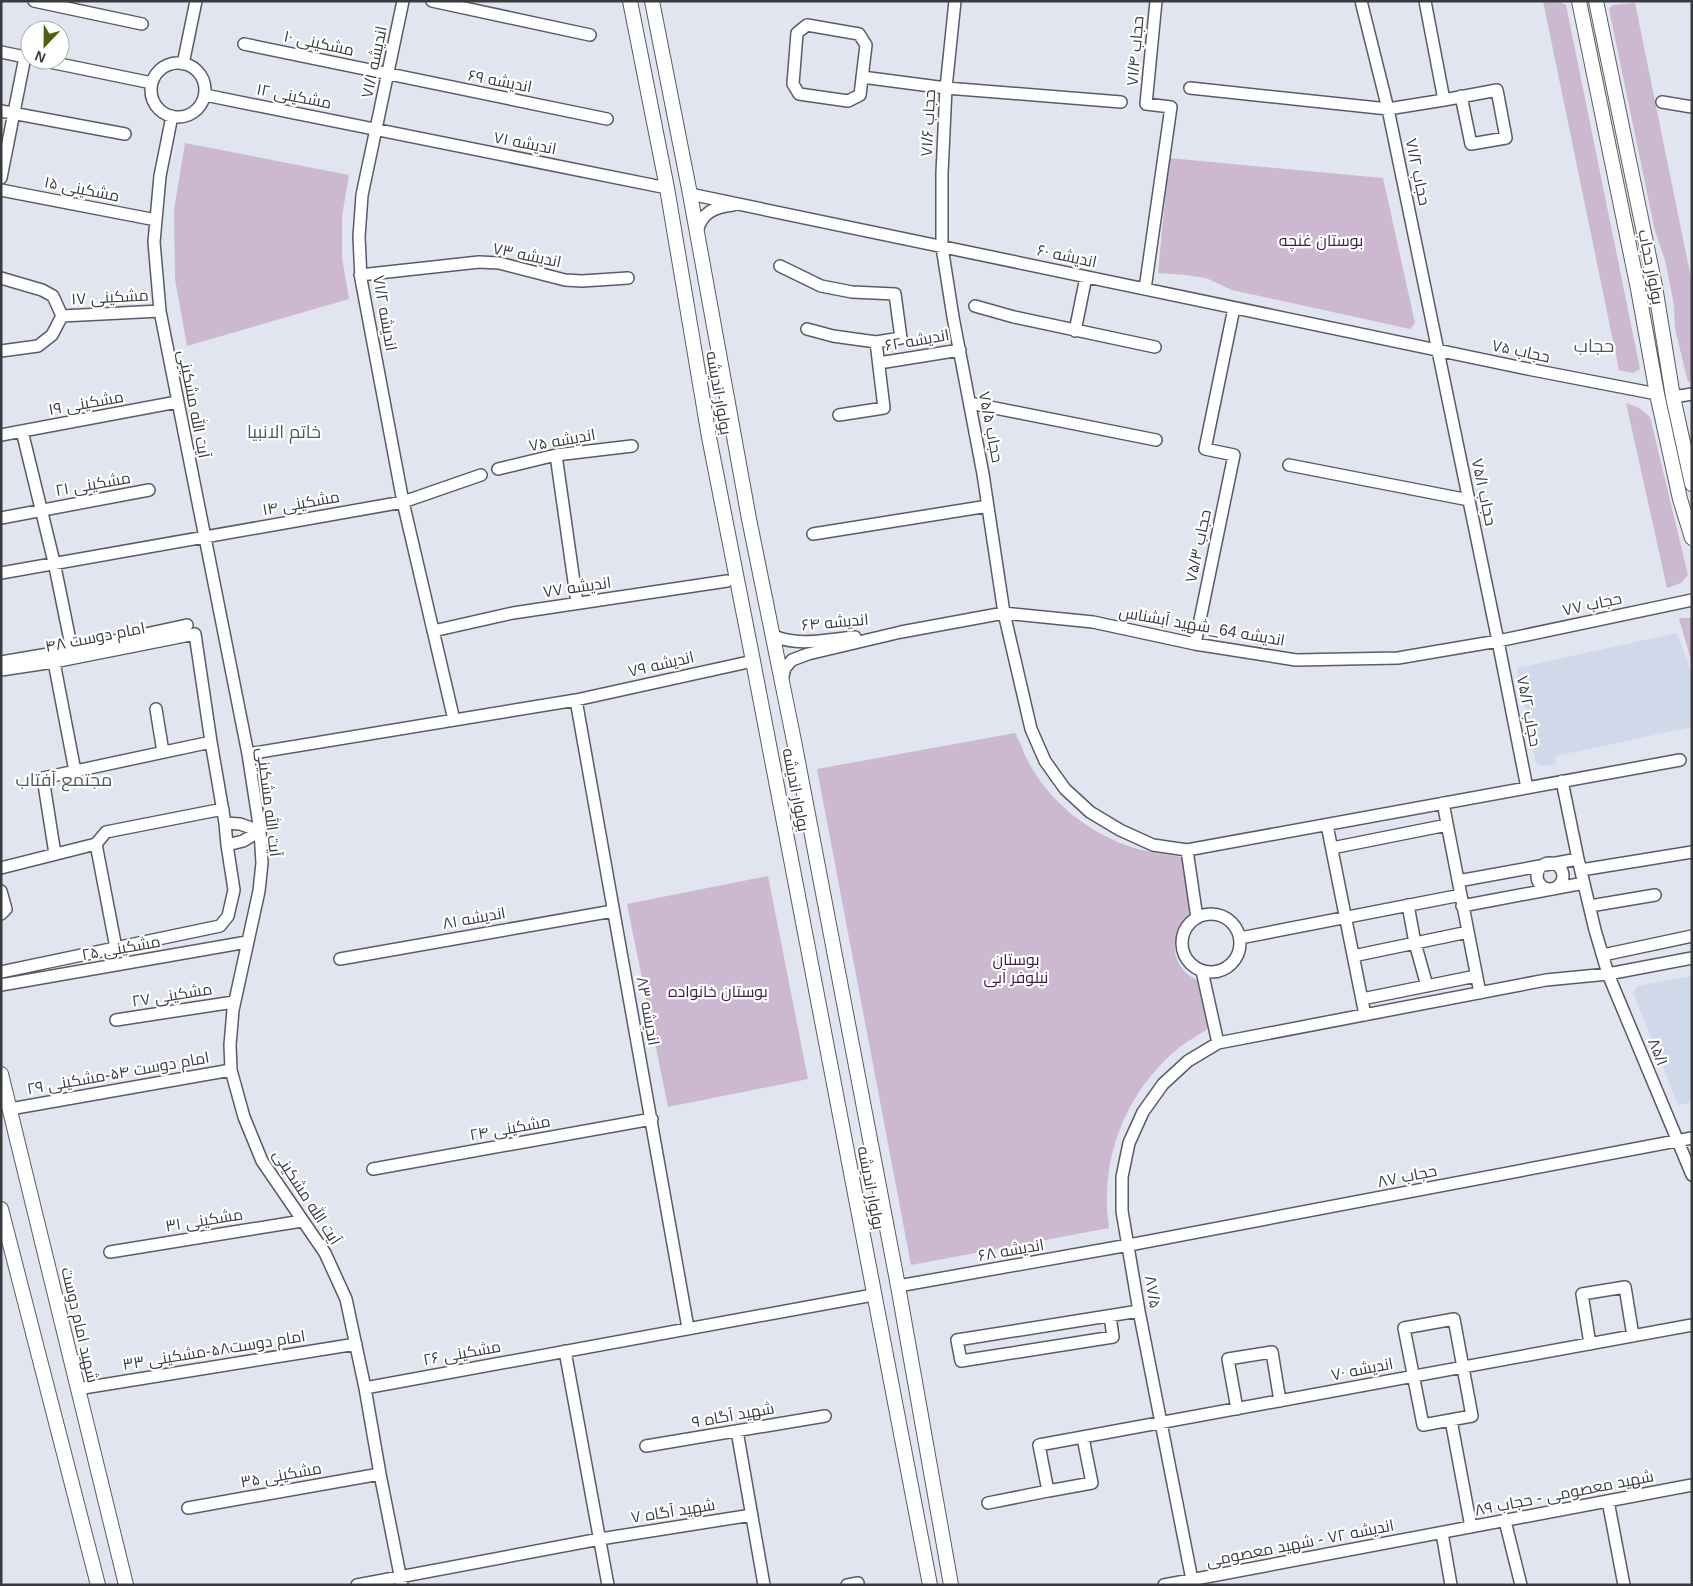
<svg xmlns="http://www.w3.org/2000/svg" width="1693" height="1586" font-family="Arial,Cairo,sans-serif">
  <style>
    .built { fill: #d0d9e9 }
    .green { fill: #ccb8d0 }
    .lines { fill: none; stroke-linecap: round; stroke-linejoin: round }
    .minor-casing { stroke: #585c65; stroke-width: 14 }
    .major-casing { stroke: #585c65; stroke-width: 16 }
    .minor { stroke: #fff; stroke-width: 11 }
    .major { stroke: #fff; stroke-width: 14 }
    .labels { text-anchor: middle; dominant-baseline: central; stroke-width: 4.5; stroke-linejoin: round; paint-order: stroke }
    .street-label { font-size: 16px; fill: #383a3e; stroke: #fff }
    .park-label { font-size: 16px; fill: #3e1d46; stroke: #fff }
    .neighbourhood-label { font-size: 18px; fill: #51565e; stroke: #fff }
  </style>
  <rect width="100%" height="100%" fill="#e0e5ef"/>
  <path class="built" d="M 1677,633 L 1692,674 L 1692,727 L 1555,756 L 1556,764 L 1542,766 L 1538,764 L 1535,760 L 1517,668 Z
    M 1692,976 L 1692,1102 L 1678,1105 L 1633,993 L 1637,986 Z"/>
  <path class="green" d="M 1543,1 L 1558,1 L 1566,5 L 1640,369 L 1633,373 L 1619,370 Z
    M 1635,3 L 1692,283 L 1692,381 L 1688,382 L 1675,329 L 1674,305 L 1665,260 L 1655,231 L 1609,9 L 1613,5 Z
    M 185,143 L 349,175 L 342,216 L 342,258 L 349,299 L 187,346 L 175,279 L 174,210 Z
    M 1169,158 L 1383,178 L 1415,323 L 1410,329 L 1232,290 L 1206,278 L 1185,275 L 1158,273 Z
    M 1626,403 L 1639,408 L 1650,417 L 1688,575 L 1681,583 L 1667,588 Z
    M 1679,618 L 1692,618 L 1692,664 Z
    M 1015,733 C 1020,742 1023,752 1028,761 C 1047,799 1086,831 1126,845 C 1144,852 1163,854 1182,857 L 1192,918 C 1165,936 1171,972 1202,982 L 1209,1028 C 1200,1034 1189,1040 1180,1047 C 1136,1082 1108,1137 1107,1194 C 1106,1205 1108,1217 1109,1228 L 911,1265 L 817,769 Z
    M 768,876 L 808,1079 L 668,1107 L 627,904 Z"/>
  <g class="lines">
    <defs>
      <path id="minor" d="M 34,1 L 142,24
        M 403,1 L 362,195 L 359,237 L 361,279 L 403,502 L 454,720
        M 432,1 L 590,35
        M 955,1 L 946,88 L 942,173 L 942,247 L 953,317 L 983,474 L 1004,613 L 1031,729 L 1045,761 L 1065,789 L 1090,812 L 1120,830 L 1153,845 L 1187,850 L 1680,760
        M 1361,1 L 1388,109 L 1498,641 L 1527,788
        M 807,25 L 859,34 L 866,45 L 860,95 L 848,101 L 799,94 L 793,84 L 797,33 Z
        M 244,44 L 607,119
        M 1,52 L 30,58
        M 40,60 L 152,83
        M151 90a27 27 0 1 1 54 0a27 27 0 1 1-54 0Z
        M 183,64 L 196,1
        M 862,77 L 946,88 L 1121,102
        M 1190,88 L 1388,109 L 1444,100 L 1425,1
        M 205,95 L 667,188
        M 1444,100 L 1497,90 L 1506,138 L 1471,144 L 1461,96
        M 1662,102 L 1692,107
        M 1,111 L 125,134
        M 172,116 L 160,176 L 154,242 L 160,311 L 248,754 L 260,831 L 262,863 L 259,891 L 233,1010 L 230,1045 L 231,1070 L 244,1117 L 262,1161 L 325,1253 L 346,1299 L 365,1388 L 380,1474 L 402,1585
        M 1,178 L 25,57
        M 1,190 L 156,220
        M 690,194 L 1533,370 L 1657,394
        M 697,232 C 701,213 714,207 733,205
        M 780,266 L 821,286 L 852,292 L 895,294 L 901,338 L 876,342 L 833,336 L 807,329
        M 360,275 L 479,262 L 499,263 L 565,280 L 582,281 L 628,278
        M 1,278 L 42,290 L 53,296 L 62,316
        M 1145,289 L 1171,107 L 1146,104 L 1156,1
        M 975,306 L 1014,317 L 1155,347
        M 62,316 L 160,311
        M 1075,331 L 1086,277
        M 1,351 L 38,346 L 52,335 L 62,316
        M 879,363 L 960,350
        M 1673,397 L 1692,394
        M 970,403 L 1156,440
        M 839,415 L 884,408 L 876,342
        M 22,431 L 54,562 L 72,650
        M 1,435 L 177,402
        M 556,455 L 577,603
        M 1289,465 L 1469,500
        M 498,469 L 556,455 L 632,446
        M 1,518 L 149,490
        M 813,534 L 988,506
        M 1,573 L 403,502 L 481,475
        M 433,631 L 513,613 L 727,581
        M 774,636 C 799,647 828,639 855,637
        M 1195,644 L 1234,455 L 1205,449 L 1234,308
        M 1,662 L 72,650 L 187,625
        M 54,662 L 75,771
        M 1,670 L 54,662 L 195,634 L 211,742
        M 782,680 L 785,668 L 792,660 L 808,654 L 901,632 L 1004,613 L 1093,622 L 1195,644 L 1296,660 L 1398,658 L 1498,641 L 1692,600
        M 576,700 L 688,1328
        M 156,709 L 163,752
        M 248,754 L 576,700 L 753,661
        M 1562,781 L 1578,859 L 1595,930 L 1608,974 L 1692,1175
        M 1443,803 L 1480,993
        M 225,823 L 240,824 L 260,831
        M 1327,825 L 1365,1015
        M 96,844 L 116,948
        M 227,845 L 243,841 L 260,831
        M 1332,848 L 1447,825
        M 1187,850 L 1197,918
        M1537 876a13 13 0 1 1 26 0a13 13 0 1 1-26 0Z
        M 1,868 L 96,844 L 106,832 L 223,809
        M 1581,870 L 1692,852
        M 1458,881 L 1578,859
        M 1,891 L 6,909 L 1,914
        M 1408,905 L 1415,943 L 1427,986
        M 1462,906 L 1584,883
        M 1590,906 L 1655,895
        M1182 943a29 29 0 1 1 58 0a29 29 0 1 1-58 0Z
        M 1240,938 L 1461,895
        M 1603,955 L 1692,936
        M 1353,956 L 1468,932
        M 340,959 L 613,911
        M 1202,971 L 1218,1043
        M 1,972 L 220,926 L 228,916 L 234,890 L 227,845 L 225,823 L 211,742 L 43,778 L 55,854
        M 1,985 L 247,942
        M 1362,999 L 1476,976
        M 116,1020 L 234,1002
        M 10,1109 L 231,1070
        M 373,1169 L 652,1119
        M 110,1252 L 302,1221
        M 898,1286 L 1129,1245 L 1692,1138
        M 1110,1316 L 1113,1337 L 961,1361 L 957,1340 L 1139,1311
        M 1454,1319 L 1472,1416 L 1423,1425 L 1404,1328 Z
        M 1590,1344 L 1582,1294 L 1625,1287 L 1633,1336
        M 565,1351 L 608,1585
        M 365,1388 L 873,1295
        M 77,1389 L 356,1344
        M 1237,1409 L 1228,1359 L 1272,1352 L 1280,1401
        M 1451,1420 L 1471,1527
        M 737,1431 L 764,1585
        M 1083,1438 L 1092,1483 L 1048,1491 L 1039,1445 L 1692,1325
        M 646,1446 L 825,1416
        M 1608,1501 L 1624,1585
        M 988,1503 L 1048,1491
        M 188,1508 L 380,1474
        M 1505,1521 L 1521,1585
        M 1442,1533 L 1451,1585
        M 357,1585 L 600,1539 L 752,1515
        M 847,1585 L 858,1583
        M 1164,1585 L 1692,1485
        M 1193,1585 L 1139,1311 L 1122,1211 L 1122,1177 L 1129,1143 L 1143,1112 L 1163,1084 L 1188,1061 L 1218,1043 L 1546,980 L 1608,974 L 1692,958"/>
      <path id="major" d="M 630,1 L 667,188 L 709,437 L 753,661 L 930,1585
        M 652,1 L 690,194 L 749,519 L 794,741 L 898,1286 L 951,1585
        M 1579,1 L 1638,289 L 1657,394 L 1680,499 L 1692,538
        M 1596,1 L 1655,286 L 1673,397 L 1692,484
        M 1,1074 L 126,1585
        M 1,1209 L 98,1585"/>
    </defs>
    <use href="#minor" class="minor-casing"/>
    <use href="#major" class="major-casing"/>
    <use href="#minor" class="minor"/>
    <use href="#major" class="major"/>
  </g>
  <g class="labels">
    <g class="street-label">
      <text transform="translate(319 43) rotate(12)">مشکینی ۱۰</text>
      <text transform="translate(1135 51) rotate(-85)">حجاب ۷۱/۴</text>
      <text transform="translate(374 62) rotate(-78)">اندیشه ۷۱/۱</text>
      <text transform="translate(500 81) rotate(11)">اندیشه ۶۹</text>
      <text transform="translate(294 96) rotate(11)">مشکینی ۱۲</text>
      <text transform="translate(928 123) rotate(-87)">حجاب ۷۱/۶</text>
      <text transform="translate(525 143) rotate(11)">اندیشه ۷۱</text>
      <text transform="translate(1418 172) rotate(78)">حجاب ۷۱/۲</text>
      <text transform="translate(82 189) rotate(11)">مشکینی ۱۵</text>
      <text transform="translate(527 255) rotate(12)">اندیشه ۷۳</text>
      <text transform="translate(1067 256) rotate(12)">اندیشه ۶۰</text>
      <text transform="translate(1651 267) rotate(79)">بولوار حجاب</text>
      <text transform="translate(110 297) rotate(-3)">مشکینی ۱۷</text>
      <text transform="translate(385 313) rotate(80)">اندیشه ۷۱/۲</text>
      <text transform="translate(917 340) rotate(-10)">اندیشه ۶۲</text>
      <text transform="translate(1521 351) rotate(12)">حجاب ۷۵</text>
      <text transform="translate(719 393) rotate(80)">بولوار اندیشه</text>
      <text transform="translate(86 403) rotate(-10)">مشکینی ۱۹</text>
      <text transform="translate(194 404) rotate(79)">آیت الله مشکینی</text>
      <text transform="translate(991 427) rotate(79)">حجاب ۷۵/۵</text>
      <text transform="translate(562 440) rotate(-10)">اندیشه ۷۵</text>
      <text transform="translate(93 484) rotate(-10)">مشکینی ۲۱</text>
      <text transform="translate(1484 492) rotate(78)">حجاب ۷۵/۱</text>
      <text transform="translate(301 503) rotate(-10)">مشکینی ۱۴</text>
      <text transform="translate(1198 546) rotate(-78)">حجاب ۷۵/۳</text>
      <text transform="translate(577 587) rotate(-8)">اندیشه ۷۷</text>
      <text transform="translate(1592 604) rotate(-12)">حجاب ۷۷</text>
      <text transform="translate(835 622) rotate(-5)">اندیشه ۶۴</text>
      <text transform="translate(1202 626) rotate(10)">اندیشه 64_شهید آبشناس</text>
      <text transform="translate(95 637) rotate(-11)">امام دوست ۴۸</text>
      <text transform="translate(661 664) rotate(-13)">اندیشه ۷۹</text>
      <text transform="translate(1529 711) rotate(79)">حجاب ۷۵/۲</text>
      <text transform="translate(796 790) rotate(79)">بولوار اندیشه</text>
      <text transform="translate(269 802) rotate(83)">آیت الله مشکینی</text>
      <text transform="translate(474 918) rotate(-10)">اندیشه ۸۱</text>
      <text transform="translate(121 948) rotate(-10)">مشکینی ۲۵</text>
      <text transform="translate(172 995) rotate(-9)">مشکینی ۲۷</text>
      <text transform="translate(648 1011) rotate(80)">اندیشه ۸۳</text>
      <text transform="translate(1658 1052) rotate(68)">۸۵/۱</text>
      <text transform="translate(118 1073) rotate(-10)">امام دوست ۵۴-مشکینی ۲۹</text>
      <text transform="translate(510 1128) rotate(-10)">مشکینی ۲۴</text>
      <text transform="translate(1407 1176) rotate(-11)">حجاب ۸۷</text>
      <text transform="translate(871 1188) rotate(79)">بولوار اندیشه</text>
      <text transform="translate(307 1197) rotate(57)">آیت الله مشکینی</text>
      <text transform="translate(204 1220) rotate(-9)">مشکینی ۳۱</text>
      <text transform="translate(1011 1250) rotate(-10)">اندیشه ۶۸</text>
      <text transform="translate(1153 1292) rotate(81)">۸۷/۵</text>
      <text transform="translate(80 1325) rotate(77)">شهید امام دوست</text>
      <text transform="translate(214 1350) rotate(-9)">امام دوست۵۸-مشکینی ۳۳</text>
      <text transform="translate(462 1353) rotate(-10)">مشکینی ۲۶</text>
      <text transform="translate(1362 1369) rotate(-11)">اندیشه ۷۰</text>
      <text transform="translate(733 1415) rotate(-10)">شهید آگاه ۹</text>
      <text transform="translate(281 1475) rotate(-10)">مشکینی ۳۵</text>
      <text transform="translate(1564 1493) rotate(-11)">شهید معصومی - حجاب ۸۹</text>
      <text transform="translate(673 1511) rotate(-9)">شهید آگاه ۷</text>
      <text transform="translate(1300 1543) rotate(-11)">اندیشه ۷۲ - شهید معصومی</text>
    </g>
    <g class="park-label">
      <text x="1321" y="240">بوستان غنچه</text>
      <text x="1016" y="959">بوستان<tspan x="1016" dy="18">نیلوفر آبی</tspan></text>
      <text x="718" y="991">بوستان خانواده</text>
    </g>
    <g class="neighbourhood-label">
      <text x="1594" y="346">حجاب</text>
      <text x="284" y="432">خاتم الانبیا</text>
      <text x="64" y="780">مجتمع آفتاب</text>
    </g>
  </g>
  <rect width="1693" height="1586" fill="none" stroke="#383a3e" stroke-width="5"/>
  <g transform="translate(45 45) rotate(202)"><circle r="24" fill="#ffffff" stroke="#afb0b2"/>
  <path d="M0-4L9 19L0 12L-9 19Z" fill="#50630b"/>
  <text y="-8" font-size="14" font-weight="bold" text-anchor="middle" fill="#383a3e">N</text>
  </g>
</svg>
